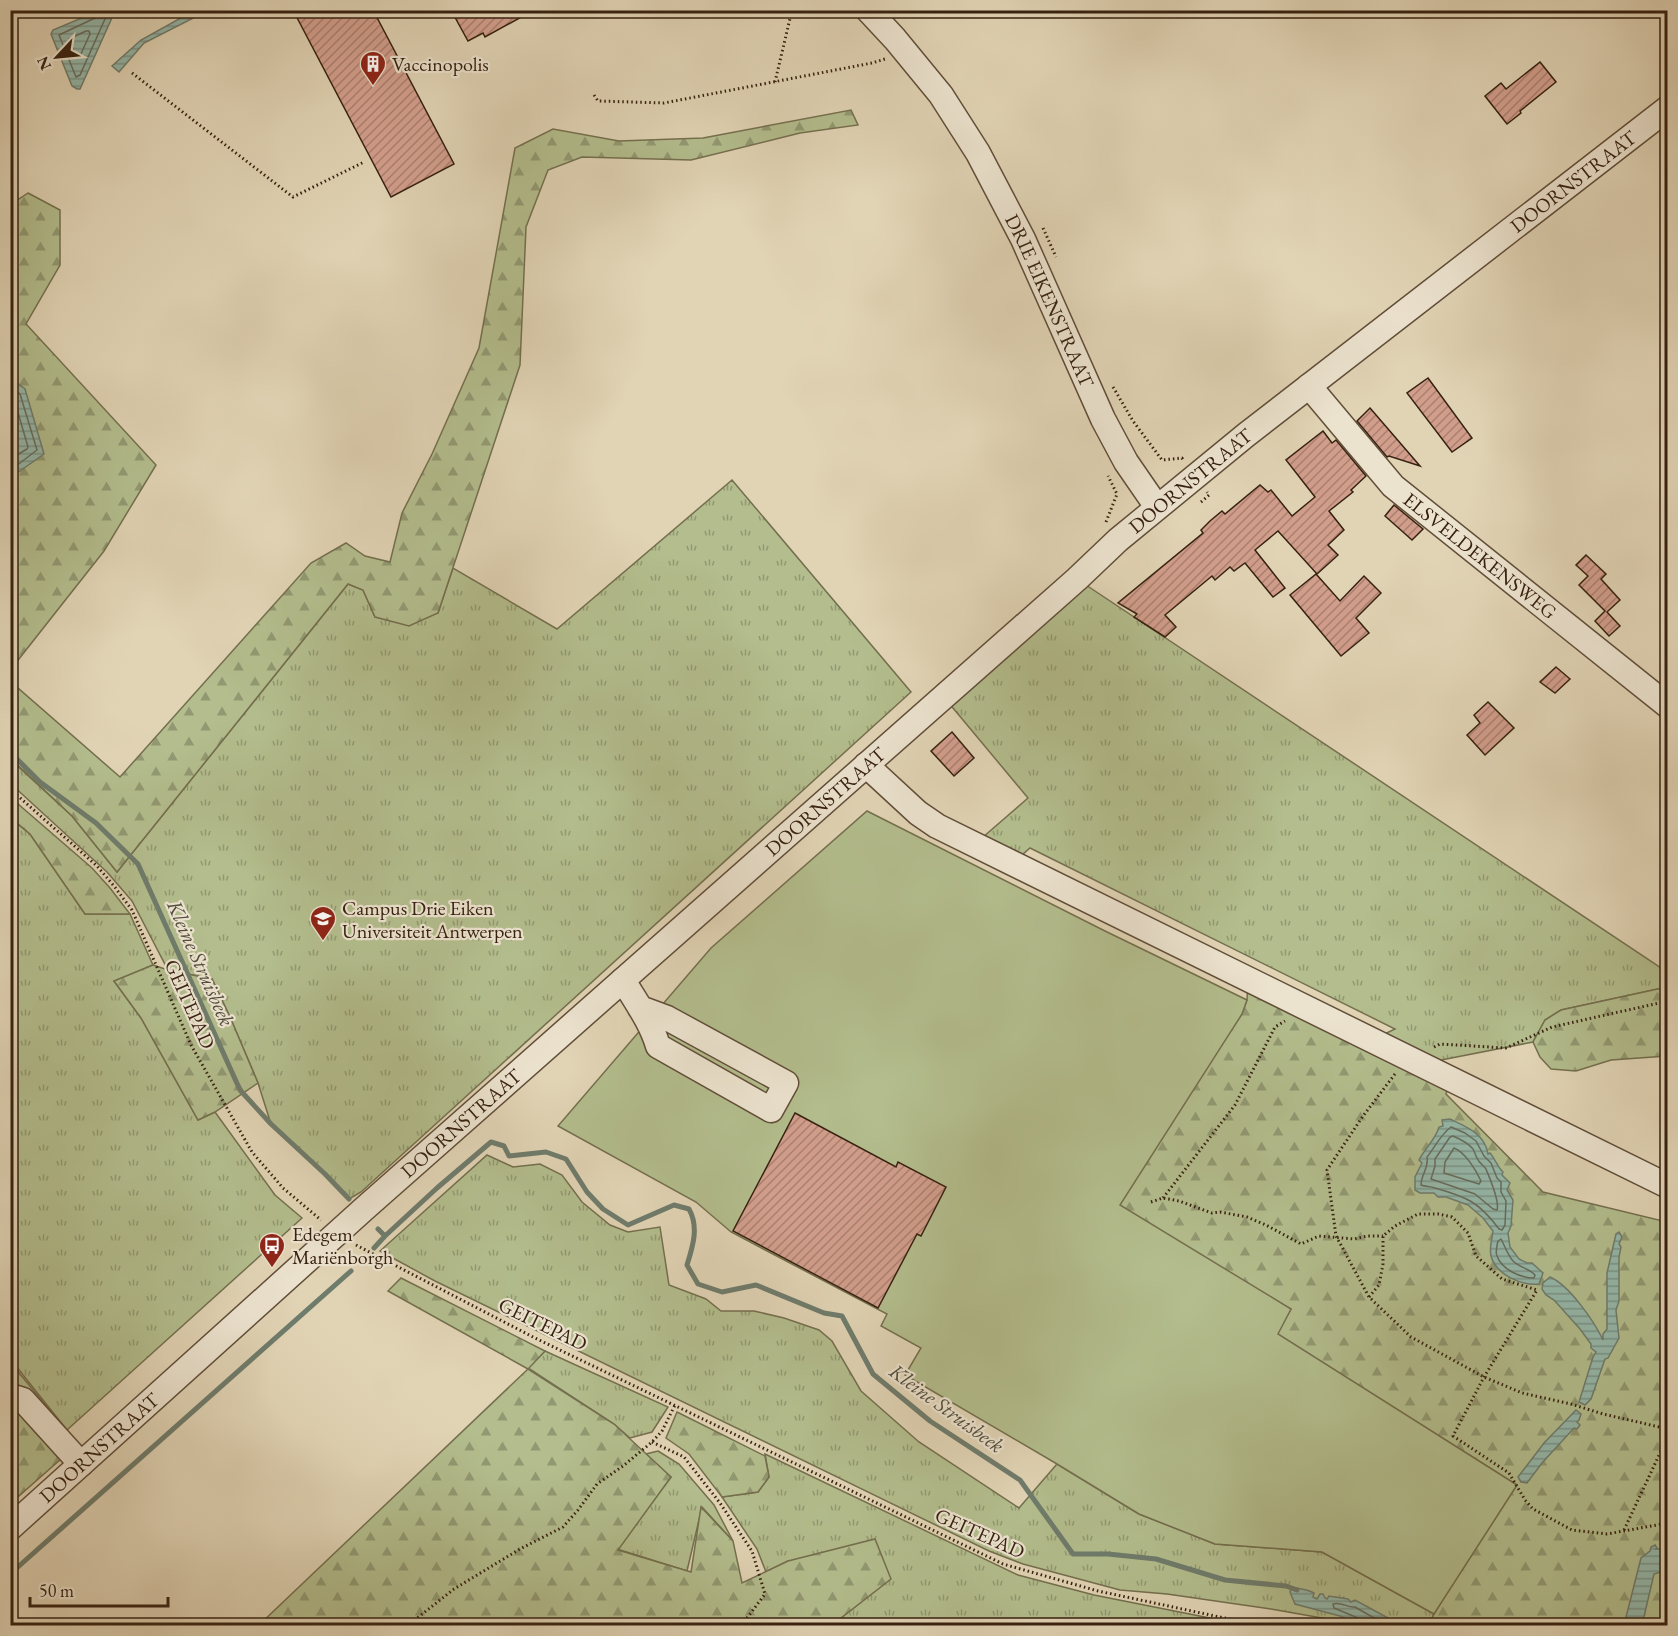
<svg xmlns="http://www.w3.org/2000/svg" width="1678" height="1636" font-family="'EB Garamond',serif">
  <style>
    .grass { fill: url(#grass-tufts); stroke: #746f4e; stroke-width: 1.5 }
    .forest { fill: url(#forest-firs); stroke: #746f4e; stroke-width: 1.5 }
    .pitch { fill: #b3bd8d; stroke: #746f4e; stroke-width: 1.5 }
    .water { fill: url(#water-rules); stroke: #6f7c6c; stroke-width: 1.5 }
    .lines { fill: none; stroke-linecap: round; stroke-linejoin: round }
    .shore { stroke: #666c5d; stroke-width: 1.5 }
    .stream { stroke: #6f7c6c; stroke-width: 5 }
    .building { fill: url(#building-hatch); stroke: #362110; stroke-width: 1.5 }
    .minor-casing { stroke: #614e39; stroke-width: 27 }
    .path { stroke: #362110; stroke-width: 3; stroke-dasharray: 1.5 3; stroke-linecap: butt }
    .minor { stroke: #ece3cf; stroke-width: 24 }
    .labels { text-anchor: middle; dominant-baseline: central; stroke-width: 4.5; stroke-linejoin: round; paint-order: stroke }
    .poi-label { font-size: 20px; fill: #362110; stroke: #ece3cf; text-anchor: start }
    .street-label { font-size: 20px; fill: #362110; stroke: #ece3cf }
    .water-label { font-size: 21px; font-style: italic; fill: #524e3e; stroke: #ece3cf }
  </style>
  <defs>
    <pattern id="grass-tufts" width="24" height="20" patternUnits="userSpaceOnUse" patternTransform="scale(1.5)"><rect width="24" height="20" fill="#b3bd8d"/><path d="M3 7l-1-3M5 7V3M7 7l1-3M15 17l-1-3M17 17v-4M19 17l1-3" fill="none" stroke="#929972"/></pattern>
    <pattern id="forest-firs" width="22" height="20" patternUnits="userSpaceOnUse" patternTransform="scale(1.5)"><rect width="22" height="20" fill="#b3bd8d"/><path d="M5 1l3.5 6h-7zM16 11l3.5 6h-7z" fill="#929972"/></pattern>
    <pattern id="water-rules" width="6" height="5" patternUnits="userSpaceOnUse" patternTransform="scale(1.5)"><rect width="6" height="5" fill="#95b8aa"/><path d="M0 2.5h6" fill="none" stroke="#7a9589"/></pattern>
    <pattern id="building-hatch" width="6" height="6" patternUnits="userSpaceOnUse" patternTransform="scale(1.5)"><rect width="6" height="6" fill="#d29e8c"/><path d="M-1 1l2-2M0 6l6-6M5 7l2-2" fill="none" stroke="#ab8071"/></pattern>
  </defs>
  <rect width="100%" height="100%" fill="#e1d4b5"/>
  <filter id="stains"><feTurbulence type="fractalNoise" baseFrequency=".00333" numOctaves="4"/><feColorMatrix values="0 0 0 0 .2 0 0 0 0 .09 0 0 0 0 .02 0 0 0 .5 -.17"/></filter>
  <radialGradient id="worn" r=".72"><stop offset=".6" stop-color="#630" stop-opacity="0"/><stop offset="1" stop-color="#630" stop-opacity=".3"/></radialGradient>
  <path class="grass" d="M 732,480 L 911,692 L 361,1192 L 349,1199 L 325,1174 L 271,1124 L 258,1083 L 230,1017 L 212,979 L 168,970 L 132,901 L 107,872 L 11,784 L 10,759 L 72,816 L 117,872 L 348,584 L 363,590 L 375,617 L 438,613 L 453,568 L 557,629 Z
    M 1077,579 L 1667,972 L 1667,987 L 1561,1010 L 1545,1020 L 1533,1042 L 1421,1064 L 1372,1040 L 1395,1029 L 1030,848 L 1013,863 L 975,844 L 1028,798 L 943,696 Z
    M 10,818 L 30,834 L 85,914 L 130,914 L 153,965 L 114,981 L 141,1018 L 198,1120 L 215,1112 L 275,1195 L 302,1218 L 67,1430 L 11,1360 Z
    M 487,1155 L 513,1167 L 540,1164 L 562,1175 L 582,1202 L 610,1225 L 628,1232 L 660,1227 L 669,1285 L 706,1299 L 721,1311 L 754,1311 L 784,1318 L 819,1330 L 832,1341 L 861,1391 L 919,1442 L 1019,1508 L 1057,1464 L 1139,1514 L 1215,1544 L 1322,1552 L 1434,1614 L 1429,1625 L 1351,1625 L 1350,1623 L 1271,1609 L 1167,1594 L 1120,1590 L 1023,1564 L 989,1551 L 435,1281 L 380,1251 Z
    M 545,1351 L 668,1407 L 652,1432 L 630,1438 L 614,1424 L 528,1368 Z
    M 658,1451 L 679,1464 L 714,1505 L 733,1541 L 702,1507 L 687,1571 L 617,1549 L 671,1477 L 646,1454 Z
    M 765,1454 L 1018,1575 L 1094,1595 L 1245,1625 L 832,1625 L 890,1579 L 788,1561 L 766,1572 L 757,1549 L 722,1497 L 758,1492 L 769,1477 Z"/>
  <path class="forest" d="M 851,110 L 858,125 L 800,133 L 691,160 L 582,157 L 548,170 L 526,227 L 520,365 L 438,613 L 409,626 L 375,617 L 363,590 L 348,584 L 117,872 L 72,816 L 11,759 L 11,682 L 120,777 L 311,563 L 346,543 L 365,556 L 390,562 L 402,513 L 432,454 L 479,348 L 515,148 L 553,129 L 619,141 L 703,138 Z
    M 28,193 L 60,210 L 60,265 L 26,324 L 156,465 L 104,551 L 11,669 L 10,205 Z
    M 10,797 L 92,868 L 110,888 L 130,914 L 85,914 L 30,834 L 11,818 Z
    M 153,965 L 168,970 L 212,979 L 230,1017 L 258,1083 L 215,1112 L 198,1120 L 141,1018 L 114,981 Z
    M 1248,979 L 1451,1079 L 1446,1094 L 1543,1192 L 1667,1222 L 1667,1625 L 1429,1625 L 1434,1614 L 1443,1599 L 1517,1485 L 1277,1334 L 1291,1309 L 1160,1234 L 1082,1253 L 1242,1014 L 1247,1000 Z
    M 1667,987 L 1667,1056 L 1611,1060 L 1576,1071 L 1551,1069 L 1540,1057 L 1533,1042 L 1545,1020 L 1561,1010 Z
    M 401,1278 L 545,1351 L 528,1369 L 614,1424 L 671,1477 L 618,1550 L 691,1572 L 701,1507 L 733,1541 L 742,1583 L 788,1561 L 875,1539 L 891,1579 L 832,1625 L 259,1625 L 528,1369 L 388,1291 Z
    M 10,1362 L 78,1444 L 11,1503 L 10,1503 Z
    M 677,1412 L 765,1456 L 769,1477 L 758,1492 L 722,1497 L 689,1454 L 666,1438 Z"/>
  <path class="pitch" d="M 867,811 L 1105,931 L 1247,1000 L 1242,1014 L 1120,1205 L 1291,1309 L 1278,1334 L 1517,1485 L 1434,1614 L 1322,1552 L 1215,1544 L 1139,1514 L 1057,1464 L 905,1375 L 921,1348 L 881,1326 L 887,1314 L 731,1232 L 696,1202 L 558,1126 L 711,948 Z"/>
  <path class="water" d="M 195,10 L 207,11 L 144,43 L 119,72 L 112,66 L 141,40 Z
    M 98,11 L 115,11 L 80,89 L 77,89 L 72,86 L 51,34 L 53,30 Z
    M 11,378 L 25,389 L 44,454 L 17,473 L 11,472 Z
    M 1450,1119 C 1467,1127 1485,1134 1488,1154 L 1490,1153 C 1495,1159 1499,1169 1503,1172 L 1502,1175 L 1510,1183 L 1507,1190 L 1513,1200 L 1511,1226 L 1508,1233 L 1510,1247 L 1519,1259 L 1527,1263 L 1532,1263 L 1543,1273 L 1539,1284 C 1522,1286 1496,1275 1491,1256 C 1489,1248 1492,1239 1493,1231 L 1483,1218 L 1468,1205 L 1446,1197 L 1438,1197 L 1434,1193 L 1420,1193 L 1415,1190 L 1415,1177 L 1422,1163 L 1419,1160 C 1425,1148 1436,1139 1439,1127 L 1443,1126 L 1442,1120 Z
    M 1619,1232 L 1622,1237 L 1619,1244 L 1621,1247 L 1619,1257 L 1619,1301 L 1616,1310 L 1619,1338 L 1608,1358 L 1605,1359 L 1591,1399 L 1585,1405 L 1579,1402 L 1593,1357 L 1596,1352 L 1591,1348 L 1591,1344 L 1580,1329 L 1554,1300 L 1546,1295 L 1542,1289 L 1543,1283 L 1550,1277 C 1569,1285 1594,1321 1603,1340 L 1603,1334 L 1607,1329 L 1607,1273 L 1616,1234 Z
    M 1576,1410 L 1581,1414 L 1579,1420 L 1577,1422 L 1580,1425 L 1577,1429 L 1574,1428 L 1542,1463 L 1527,1483 L 1521,1482 L 1518,1477 L 1544,1443 Z
    M 1655,1545 L 1657,1548 L 1656,1549 L 1661,1549 L 1664,1551 L 1667,1550 L 1667,1570 L 1654,1574 L 1642,1625 L 1624,1625 L 1641,1558 L 1650,1551 L 1651,1547 Z
    M 1292,1587 C 1300,1589 1307,1589 1314,1593 L 1313,1597 L 1317,1599 L 1320,1594 L 1323,1594 L 1325,1598 L 1327,1599 L 1329,1596 L 1348,1599 L 1351,1602 L 1355,1600 L 1401,1625 L 1360,1625 L 1340,1616 L 1295,1604 L 1290,1592 Z"/>
  <g class="lines">
    <path class="shore" d="M 98,10 L 98,15 L 95,18 L 59,35 L 76,77 L 80,75 L 109,10
      M 86,31 L 89,31 L 90,34 L 80,56 L 77,58 L 69,39 Z
      M 10,386 L 20,394 L 37,450 L 16,466 L 10,466
      M 10,395 L 14,399 L 28,447 L 27,449 L 10,459
      M 1451,1127 L 1465,1133 L 1476,1141 L 1484,1156 L 1491,1163 L 1497,1178 L 1501,1182 L 1501,1192 L 1506,1201 L 1505,1225 L 1502,1230 L 1499,1229 C 1479,1202 1467,1197 1435,1188 C 1430,1186 1426,1187 1421,1185 C 1421,1174 1429,1169 1427,1157 C 1435,1147 1441,1134 1451,1127 Z
      M 1453,1136 C 1460,1139 1469,1144 1473,1149 C 1474,1150 1476,1157 1477,1158 C 1479,1163 1483,1165 1486,1169 C 1490,1179 1500,1201 1497,1210 L 1493,1209 L 1475,1194 L 1431,1179 L 1435,1166 L 1435,1159 L 1450,1137 Z
      M 1454,1148 C 1465,1152 1476,1170 1481,1181 L 1479,1184 L 1444,1173 L 1445,1162 Z
      M 1501,1239 C 1505,1246 1507,1254 1513,1261 C 1520,1268 1529,1268 1535,1275 L 1534,1278 C 1521,1278 1502,1270 1497,1256 C 1495,1252 1497,1246 1498,1241 Z
      M 1360,1626 L 1358,1618 L 1334,1608 L 1333,1604 C 1341,1601 1347,1608 1355,1607 L 1388,1626"/>
    <path class="stream" d="M 10,752 L 40,782 L 96,823 L 138,864 L 240,1090 L 271,1124 L 325,1174 L 349,1199
      M 378,1229 L 385,1236 L 437,1188 L 491,1142 L 504,1146 L 509,1156 L 546,1152 L 566,1159 L 587,1192 L 603,1209 L 628,1225 L 674,1205 L 689,1209 C 699,1227 693,1246 687,1265 L 698,1284 L 722,1292 L 756,1285 L 824,1313 L 842,1316 L 873,1374 L 930,1421 L 1020,1480 L 1073,1554 L 1108,1554 L 1156,1559 L 1225,1580 L 1286,1586 L 1297,1590
      M 374,1248 L 385,1236
      M 10,1574 L 351,1271"/>
  </g>
  <path class="building" d="M 293,10 L 373,10 L 454,164 L 391,197 Z
    M 451,10 L 534,10 L 485,37 L 483,33 L 468,41 Z
    M 1540,62 L 1556,82 L 1520,111 L 1521,113 L 1507,124 L 1485,96 L 1501,83 L 1506,89 Z
    M 1428,378 L 1472,438 L 1452,452 L 1407,393 Z
    M 1370,408 L 1420,466 L 1389,456 L 1387,457 L 1357,421 Z
    M 1323,431 L 1332,443 L 1336,440 L 1366,476 L 1351,490 L 1353,492 L 1329,511 L 1344,530 L 1328,545 L 1338,555 L 1317,574 L 1278,531 L 1255,550 L 1285,588 L 1273,597 L 1245,563 L 1234,571 L 1230,567 L 1215,580 L 1212,576 L 1165,615 L 1176,627 L 1165,637 L 1134,617 L 1137,614 L 1118,603 L 1203,533 L 1201,530 L 1210,521 L 1222,511 L 1225,514 L 1260,485 L 1268,492 L 1271,490 L 1292,516 L 1315,497 L 1286,460 Z
    M 1394,505 L 1423,529 L 1412,540 L 1385,516 Z
    M 1586,555 L 1606,574 L 1601,579 L 1620,600 L 1607,612 L 1620,626 L 1609,636 L 1595,621 L 1605,611 L 1579,585 L 1588,576 L 1576,565 Z
    M 1316,574 L 1340,601 L 1364,576 L 1381,593 L 1356,618 L 1369,633 L 1341,656 L 1290,595 Z
    M 1556,667 L 1570,679 L 1555,693 L 1540,682 Z
    M 1488,702 L 1514,728 L 1485,755 L 1467,735 L 1480,723 L 1474,715 Z
    M 952,732 L 974,758 L 954,776 L 931,751 Z
    M 795,1113 L 896,1167 L 898,1162 L 946,1187 L 921,1236 L 917,1234 L 878,1308 L 733,1231 Z"/>
  <g class="lines">
    <defs>
      <g id="minor">
        <path id="s1" d="M 868,10 L 895,39 L 941,95 L 978,153 L 1023,239 L 1103,419 L 1126,462 L 1157,507"/>
        <path id="s2" d="M 1309,386 L 1393,486 L 1668,706"/>
        <path d="M 866,765 L 918,813 L 937,826 L 1668,1186"/>
        <path d="M 623,980 C 636,1002 651,1022 658,1046 L 771,1110 L 786,1083 L 667,1018 L 640,1008"/>
        <path d="M 10,1396 L 23,1400 L 81,1464"/>
        <path id="s3" d="M 10,1528 L 365,1208 L 1077,579 L 1118,540 L 1246,435 L 1668,108"/>
      </g>
    </defs>
    <use href="#minor" class="minor-casing"/>
    <path class="path" d="M 841,10 L 847,17
      M 132,73 L 293,197 L 364,162
      M 775,82 L 792,10
      M 594,95 L 598,101 L 664,103 L 872,63 L 885,59
      M 1043,228 L 1056,257
      M 1113,387 L 1133,421 L 1162,460 L 1182,458 L 1183,460
      M 1201,502 L 1209,495 L 1207,492
      M 1106,522 L 1117,494 L 1108,476
      M 10,789 L 97,866 L 114,886 L 132,910 L 191,1045 L 252,1152 L 283,1188 L 321,1220
      M 1434,1047 L 1440,1044 L 1506,1048 L 1552,1027 L 1659,1003 L 1668,1002
      M 1395,1074 L 1363,1116 L 1327,1170 L 1336,1236 L 1369,1297 L 1411,1337 L 1484,1377 L 1522,1393 L 1571,1404 L 1603,1414 L 1668,1429
      M 1163,1198 L 1235,1105 L 1275,1027 L 1285,1021
      M 1151,1202 L 1163,1198 L 1179,1201 L 1212,1213 L 1220,1212 L 1247,1217 L 1266,1225 L 1301,1244 L 1319,1236 L 1354,1239 L 1367,1236 L 1383,1236
      M 356,1245 L 533,1337 L 1003,1564 L 1098,1591 L 1262,1626
      M 1369,1297 L 1379,1285 L 1383,1264 L 1383,1236 L 1395,1226 L 1418,1214 L 1438,1214 L 1452,1217 L 1468,1233 L 1476,1256 L 1502,1279 L 1537,1290 L 1484,1377 L 1453,1436 L 1509,1473 L 1525,1500 L 1533,1509 L 1572,1530 L 1607,1534 L 1668,1523
      M 652,1442 L 684,1457 L 720,1503 L 752,1551 L 765,1594 L 741,1626
      M 1624,1530 L 1668,1436
      M 407,1626 L 454,1589 L 520,1549 L 563,1527 L 578,1510 L 597,1484 L 623,1466 L 652,1442 L 662,1431 L 675,1405"/>
    <use href="#minor" class="minor"/>
  </g>
  <defs>
    <symbol id="building-pin" viewBox="-11 -11 22 30"><path d="M0 17L-7.5 6A9.5 9.5 0 1 1 7.5 6Z" fill="#8f2418" stroke="#ece3cf"/><path d="M-4-6H4V6H1V3H-1V6H-4ZM-2.5-4.3h1.7v1.8h-1.7ZM.8-4.3h1.7v1.8H.8ZM-2.5-1h1.7V.8h-1.7ZM.8-1h1.7V.8H.8Z" fill="#fff"/></symbol>
    <symbol id="university-pin" viewBox="-11 -11 22 30"><path d="M0 17L-7.5 6A9.5 9.5 0 1 1 7.5 6Z" fill="#8f2418" stroke="#ece3cf"/><path d="M0-5L7-2L0 1L-7-2ZM-4 1L0 2.5L4 1V4Q0 6-4 4Z" fill="#fff"/></symbol>
    <symbol id="bus-pin" viewBox="-11 -11 22 30"><path d="M0 17L-7.5 6A9.5 9.5 0 1 1 7.5 6Z" fill="#8f2418" stroke="#ece3cf"/><path d="M-5-6H5V4H4V6H2V4H-2V6H-4V4H-5ZM-3.5-4V0h7V-4ZM-3.5 1.2v1.5H-2V1.2ZM2 1.2v1.5H3.5V1.2Z" fill="#fff"/></symbol>
  </defs>
  <g fill-rule="evenodd">
    <use href="#building-pin" x="358" y="49" width="30" height="40"/>
    <use href="#university-pin" x="308" y="904" width="30" height="40"/>
    <use href="#bus-pin" x="257" y="1231" width="30" height="40"/>
  </g>
  <g class="labels">
    <g class="poi-label">
      <text x="392" y="64">Vaccinopolis</text>
      <text x="342" y="908">Campus Drie Eiken<tspan x="342" dy="23">Universiteit Antwerpen</tspan></text>
      <text x="292" y="1234">Edegem<tspan x="292" dy="23">Mariënborgh</tspan></text>
    </g>
    <g class="street-label">
      <text stroke="none"><textPath href="#s3" startOffset="2064">DOORNSTRAAT</textPath></text>
      <text stroke="none"><textPath href="#s1" startOffset="345">DRIE EIKENSTRAAT</textPath></text>
      <text stroke="none"><textPath href="#s3" startOffset="1578">DOORNSTRAAT</textPath></text>
      <text stroke="none"><textPath href="#s2" startOffset="242">ELSVELDEKENSWEG</textPath></text>
      <text stroke="none"><textPath href="#s3" startOffset="1092">DOORNSTRAAT</textPath></text>
      <text transform="translate(190 1004) rotate(66)">GEITEPAD</text>
      <text stroke="none"><textPath href="#s3" startOffset="606">DOORNSTRAAT</textPath></text>
      <text transform="translate(543 1324) rotate(26)">GEITEPAD</text>
      <text stroke="none"><textPath href="#s3" startOffset="120">DOORNSTRAAT</textPath></text>
      <text transform="translate(980 1533) rotate(24)">GEITEPAD</text>
    </g>
    <g class="water-label">
      <text transform="translate(201 963) rotate(66)">Kleine Struisbeek</text>
      <text transform="translate(947 1408) rotate(36)">Kleine Struisbeek</text>
    </g>
  </g>
  <rect width="1678" height="1636" fill="none" stroke="#e1d4b5" stroke-width="36"/>
  <rect x="12" y="12" width="1654" height="1612" fill="none" stroke="#362110" stroke-width="3"/>
  <rect x="18" y="18" width="1642" height="1600" fill="none" stroke="#362110" stroke-width="1.5"/>
  <g transform="translate(57 57) rotate(244)" stroke="#ece3cf" stroke-width="4.5" paint-order="stroke">
  <path d="M0-4.5L10 22L0 15L-10 22Z" fill="#362110"/>
  <text y="-9" font-size="16" font-weight="bold" text-anchor="middle" fill="#362110">N</text>
  </g>
  <path d="M30 1597v9h138v-9" fill="none" stroke="#362110" stroke-width="3"/>
  <text x="39" y="1597" font-size="18" fill="#362110" stroke="#ece3cf" stroke-width="4.5" paint-order="stroke">50 m</text>
  <rect width="100%" height="100%" filter="url(#stains)"/>
  <rect width="100%" height="100%" fill="url(#worn)"/>
</svg>
